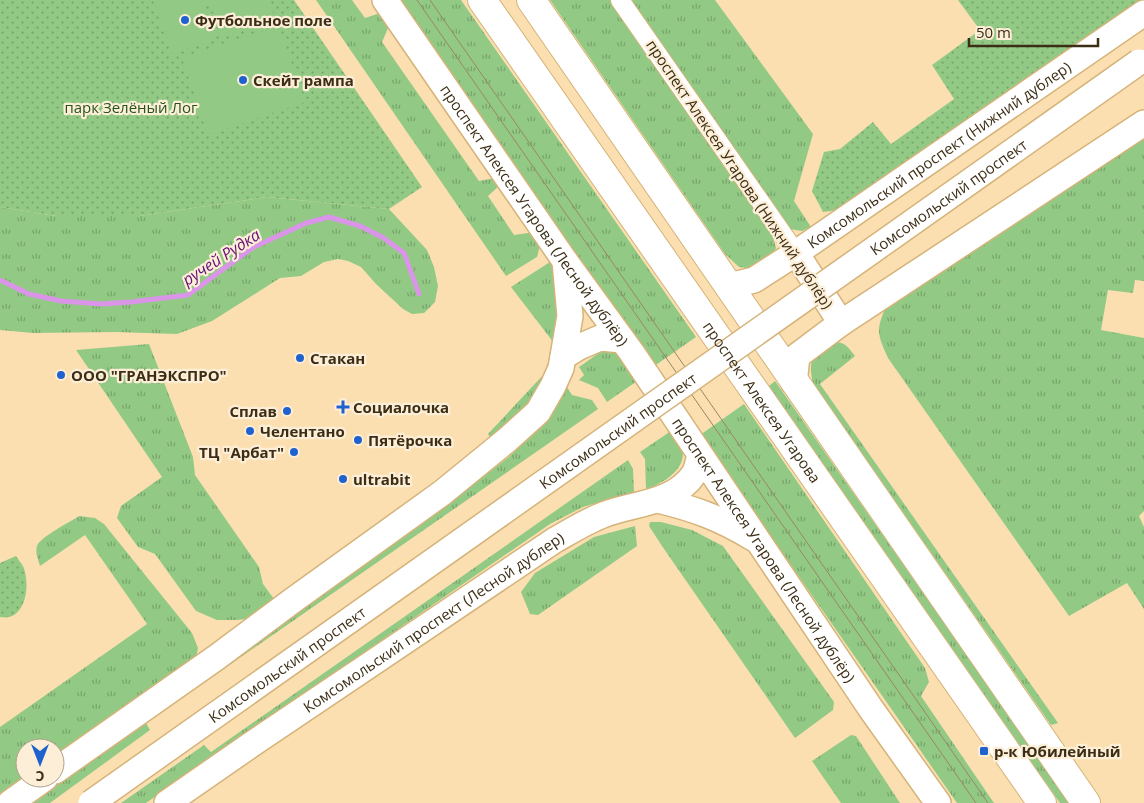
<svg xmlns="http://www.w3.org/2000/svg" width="1144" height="803" font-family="'Open Sans',sans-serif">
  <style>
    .grass { fill: url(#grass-tufts) }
    .park { fill: url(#park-dots) }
    .pitch { fill: #92ca85 }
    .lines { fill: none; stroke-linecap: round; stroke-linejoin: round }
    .stream { stroke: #da95e9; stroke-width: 5 }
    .street-casing { stroke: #d5b379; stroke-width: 20 }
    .secondary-casing { stroke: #d5b379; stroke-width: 28 }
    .primary-casing { stroke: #d5b379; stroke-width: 30 }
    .street { stroke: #fff; stroke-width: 18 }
    .secondary { stroke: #fff; stroke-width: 25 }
    .primary { stroke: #fff; stroke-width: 28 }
    .tram { stroke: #9a8562; stroke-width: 1 }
    .secondary-bridge-casing { stroke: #d5b379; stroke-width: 28; stroke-linecap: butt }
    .secondary-bridge { stroke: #fff; stroke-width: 25 }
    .poi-dot { fill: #1f62ce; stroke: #fdeed7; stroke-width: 2 }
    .labels { text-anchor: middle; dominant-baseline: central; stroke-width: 4.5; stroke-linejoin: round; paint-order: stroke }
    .poi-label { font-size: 15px; font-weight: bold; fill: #3c2e16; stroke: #fdeed7; text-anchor: start }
    .park-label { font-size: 15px; fill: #25541b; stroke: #fdeed7 }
    .street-label { font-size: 15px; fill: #3c2e16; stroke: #fdeed7 }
    .water-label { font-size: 16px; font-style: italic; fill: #660f78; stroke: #fdeed7 }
  </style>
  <defs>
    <pattern id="grass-tufts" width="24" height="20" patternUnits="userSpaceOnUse" patternTransform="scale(1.25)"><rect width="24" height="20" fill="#92ca85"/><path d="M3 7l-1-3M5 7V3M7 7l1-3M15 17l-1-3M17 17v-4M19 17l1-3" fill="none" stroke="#78a46c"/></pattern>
    <pattern id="park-dots" width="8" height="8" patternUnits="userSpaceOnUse" patternTransform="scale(1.25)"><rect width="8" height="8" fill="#92ca85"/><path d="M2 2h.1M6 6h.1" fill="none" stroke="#78a46c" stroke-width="1.8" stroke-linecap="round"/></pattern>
  </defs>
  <rect width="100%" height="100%" fill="#fbdfb0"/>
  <path class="grass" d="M 316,0 L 352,0 L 365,18 L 380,13 L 389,26 L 382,42 L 479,181 L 495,178 L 500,185 L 488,196 L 514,235 L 535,232 L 541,242 L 537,257 L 506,276 Z
    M 397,0 L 461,0 L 696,337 L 653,367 Z
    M 550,0 L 611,0 L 771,230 L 776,248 L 769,261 L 755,269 L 739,267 L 725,254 Z
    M 630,0 L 715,0 L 813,134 L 794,201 L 811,227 L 802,231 L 789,229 Z
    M 1144,139 L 1144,281 L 1135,280 L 1133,293 L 1108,290 L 1101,330 L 1144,338 L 1144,511 L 1139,516 L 1144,527 L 1144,609 L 1127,583 L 1069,616 L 888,358 C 878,335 875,331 886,307 Z
    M 267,197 L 389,209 L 427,250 L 434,267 L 438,286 L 435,302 L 424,313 L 412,314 L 403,309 L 376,284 L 361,267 L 348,261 L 338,259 L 324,262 L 301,276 L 280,278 L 212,321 L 177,334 L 115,332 L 33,333 L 0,330 L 0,207 L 56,216 L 139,216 Z
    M 550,262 L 560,284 L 557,347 L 511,287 Z
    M 832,342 C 845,341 848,347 855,356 L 820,384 L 1058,723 L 1051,725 L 813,383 C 807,358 814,355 832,342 Z
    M 149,344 L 193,457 L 195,475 L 259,567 L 263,584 L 277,603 L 255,618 L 237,620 L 217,620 L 196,611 L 155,554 L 138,547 L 117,518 L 121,506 L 162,477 L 76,350 Z
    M 614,348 L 640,379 L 607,402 L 598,388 L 579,380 L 584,375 L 579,367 C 590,360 601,349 614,348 Z
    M 546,372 L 531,404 L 491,439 L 488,434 Z
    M 562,379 L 572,395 L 592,400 L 598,409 L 146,723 L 150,730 L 50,803 L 23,803 L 438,512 L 510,456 L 540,425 Z
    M 775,381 L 1070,803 L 1060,803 L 769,386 Z
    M 744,404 L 925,668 L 929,682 L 921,696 L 994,803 L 957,803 L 700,435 Z
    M 671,431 C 674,436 680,442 682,448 C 688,469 662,484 646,489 L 645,459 L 640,452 Z
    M 628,460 L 633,469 L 634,492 L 583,507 L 550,524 L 146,803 L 121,803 L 204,745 L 211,752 Z
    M 79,516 L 95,518 L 104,524 L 192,633 L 198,648 L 196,657 L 55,762 L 55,748 L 25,748 L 25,778 L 0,801 L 0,727 L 147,624 L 85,535 L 40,566 C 38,559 35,553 37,546 C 40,537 70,522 79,516 Z
    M 650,522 L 661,522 L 692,530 L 723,546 L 834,702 L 833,710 L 795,738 L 662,546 L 649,526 Z
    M 635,526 L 637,546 L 538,615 L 530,614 L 521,592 L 535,573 L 594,537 Z
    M 851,735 L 856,736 L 900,803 L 841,803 L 812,761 Z"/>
  <path class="park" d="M 0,0 L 294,0 L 422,187 L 389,209 L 267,197 L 139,216 L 56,216 L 0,207 Z
    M 958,0 L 1143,0 L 839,210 L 823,212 L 812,191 L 824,152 L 840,149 L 873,122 L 891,144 L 954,99 L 932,65 L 980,30 Z
    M 16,556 C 18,559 21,563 23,566 C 31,584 26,622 0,617 L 0,563 Z"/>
  <path class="pitch" d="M 154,0 L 203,0 L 216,39 L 172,54 Z
    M 209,0 L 269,0 L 275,20 L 222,38 Z
    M 279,26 L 305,102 L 208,135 L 182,58 Z"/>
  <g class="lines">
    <path class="stream" d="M 0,280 L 29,294 L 61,301 L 101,304 L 131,302 L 188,295 L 252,248 L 306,223 L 329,217 L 360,226 L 382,237 L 404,253 L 419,294"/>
    <defs>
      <path id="street" d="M 620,0 L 796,253"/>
      <g id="secondary">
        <path id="s1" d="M 385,0 L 565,261 L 632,353 L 871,709 L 938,803"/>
        <path d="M 796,253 L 841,323"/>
        <path id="s2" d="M 729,286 L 754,280 L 796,253 L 1144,13"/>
        <path d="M 563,357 L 579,347 L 600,338 L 622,340"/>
        <path d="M 794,383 L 797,356 L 841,323 L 1144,123"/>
        <path d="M 658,500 C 695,509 720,518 753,538"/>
        <path d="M 55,771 L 217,657 L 292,601 L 442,493 L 507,440 L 538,412 L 553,386 L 561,368 L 570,316 L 565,261"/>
        <path d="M 10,803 L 45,778"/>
        <path id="s3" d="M 167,803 L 252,744 L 555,540 C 571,531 587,521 603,515 C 633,503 674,504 694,474 C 697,469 698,461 700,456"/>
      </g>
      <g id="primary">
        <path id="s4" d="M 482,0 L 1042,803"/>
        <path d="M 531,0 L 1086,803"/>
      </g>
    </defs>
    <use href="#street" class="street-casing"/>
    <use href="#secondary" class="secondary-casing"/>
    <use href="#primary" class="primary-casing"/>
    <use href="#street" class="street"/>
    <use href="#secondary" class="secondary"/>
    <use href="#primary" class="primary"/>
    <path class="tram" d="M 417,0 L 976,803
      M 430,0 L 988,803"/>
    <defs>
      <g id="secondary-bridge">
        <path id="s5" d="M 91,803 L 1139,62"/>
      </g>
    </defs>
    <use href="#secondary-bridge" class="secondary-bridge-casing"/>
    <use href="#secondary-bridge" class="secondary-bridge"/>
  </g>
  <g class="poi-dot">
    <circle cx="185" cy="20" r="5"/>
    <circle cx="243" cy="80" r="5"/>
    <circle cx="300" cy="358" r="5"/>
    <circle cx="61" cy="375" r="5"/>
    <path d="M340.5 399.5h5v5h5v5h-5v5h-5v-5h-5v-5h5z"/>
    <circle cx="287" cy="411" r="5"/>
    <circle cx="250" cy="431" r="5"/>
    <circle cx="358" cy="440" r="5"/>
    <circle cx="294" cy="452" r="5"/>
    <circle cx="343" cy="479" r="5"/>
    <rect x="979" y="746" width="10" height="10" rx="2.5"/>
  </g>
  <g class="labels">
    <g class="poi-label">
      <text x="195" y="20">Футбольное поле</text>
      <text x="253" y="80">Скейт рампа</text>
      <text x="310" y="358">Стакан</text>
      <text x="71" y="375">ООО "ГРАНЭКСПРО"</text>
      <text x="353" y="407">Социалочка</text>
      <text x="277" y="411" text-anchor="end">Сплав</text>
      <text x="260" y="431">Челентано</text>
      <text x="368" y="440">Пятёрочка</text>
      <text x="284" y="452" text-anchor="end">ТЦ "Арбат"</text>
      <text x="353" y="479">ultrabit</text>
      <text x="994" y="751">р-к Юбилейный</text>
    </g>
    <g class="park-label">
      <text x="131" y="107">парк Зелёный Лог</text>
    </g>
    <g class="street-label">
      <text stroke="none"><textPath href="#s2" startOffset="249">Комсомольский проспект (Нижний дублер)</textPath></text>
      <text transform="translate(740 174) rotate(56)">проспект Алексея Угарова (Нижний дублёр)</text>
      <text stroke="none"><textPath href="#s5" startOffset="1050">Комсомольский проспект</textPath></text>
      <text stroke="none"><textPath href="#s1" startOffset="262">проспект Алексея Угарова (Лесной дублёр)</textPath></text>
      <text stroke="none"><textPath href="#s4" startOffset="490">проспект Алексея Угарова</textPath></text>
      <text stroke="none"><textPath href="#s5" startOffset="645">Комсомольский проспект</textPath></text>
      <text stroke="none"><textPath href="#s1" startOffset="668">проспект Алексея Угарова (Лесной дублёр)</textPath></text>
      <text stroke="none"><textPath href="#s3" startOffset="322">Комсомольский проспект (Лесной дублер)</textPath></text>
      <text stroke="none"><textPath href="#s5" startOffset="240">Комсомольский проспект</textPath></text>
    </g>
    <g class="water-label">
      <text transform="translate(221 257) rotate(-33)">ручей Рудка</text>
    </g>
  </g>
  <g transform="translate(40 763) rotate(180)"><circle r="24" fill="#fdeed7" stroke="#b0a18a"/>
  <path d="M0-4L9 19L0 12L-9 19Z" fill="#1f62ce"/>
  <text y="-8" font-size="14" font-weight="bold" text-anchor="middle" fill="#3c2e16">С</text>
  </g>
  <path d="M969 38v8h129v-8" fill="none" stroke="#3c2e16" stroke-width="2.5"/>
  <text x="976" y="38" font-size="15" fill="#3c2e16" stroke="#fdeed7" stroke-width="4" paint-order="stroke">50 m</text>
</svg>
